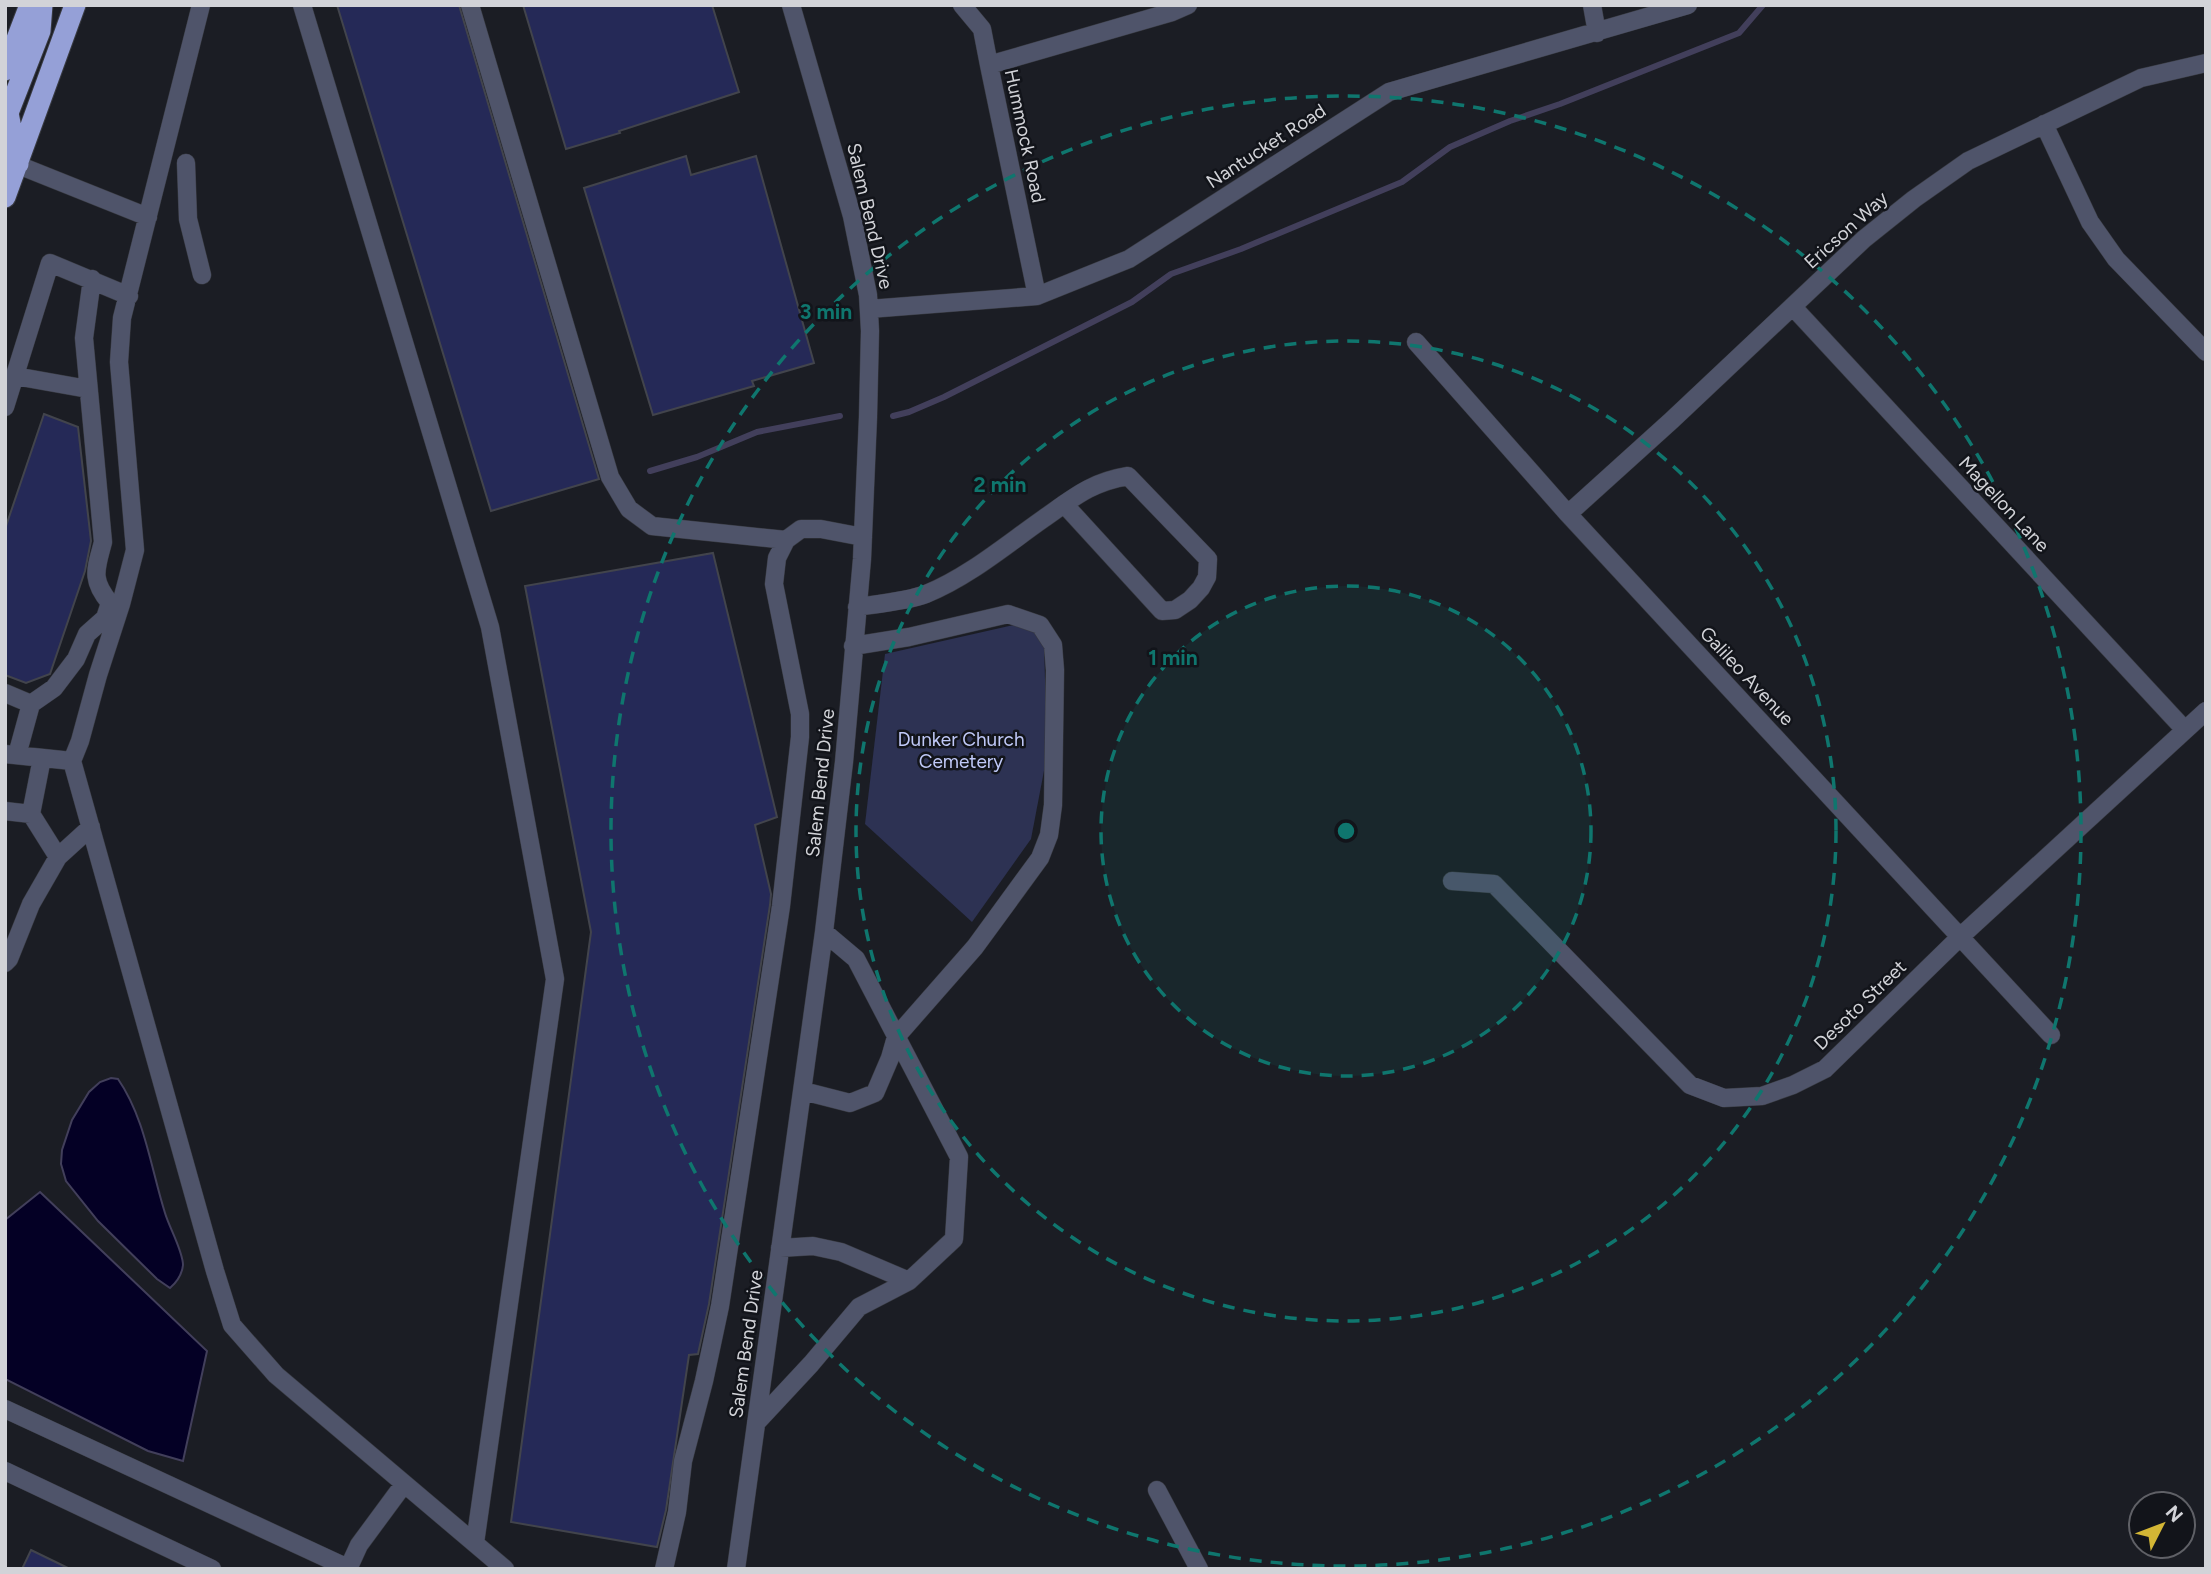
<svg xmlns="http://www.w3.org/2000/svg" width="2211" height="1574" font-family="Figtree,sans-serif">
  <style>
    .green { fill: #2d3253 }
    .water { fill: #040025; stroke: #423f5b; stroke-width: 2 }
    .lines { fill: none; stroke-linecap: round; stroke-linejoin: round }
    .stream { stroke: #423f5b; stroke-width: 6 }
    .building { fill: #252957; stroke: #42444c; stroke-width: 2 }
    .minor-casing { stroke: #383a41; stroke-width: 19 }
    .highway-casing { stroke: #383a41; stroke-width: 23 }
    .minor { stroke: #4f546a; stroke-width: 18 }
    .highway { stroke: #95a0d7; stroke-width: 21 }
    .ring { fill: none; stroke: #0f766e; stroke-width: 3.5; stroke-dasharray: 12 9 }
    .labels { text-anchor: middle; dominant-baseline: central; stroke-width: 5; stroke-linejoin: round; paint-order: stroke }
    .street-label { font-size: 19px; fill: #d2d3d8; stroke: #12141a }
    .park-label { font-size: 19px; fill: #c0c9f8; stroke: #12141a }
    .centre { fill: #0f766e; stroke: #12141a; stroke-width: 3.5 }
    .ring-label { font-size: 21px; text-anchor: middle; font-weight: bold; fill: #0f766e; stroke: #12141a; stroke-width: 5; stroke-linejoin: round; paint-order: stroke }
  </style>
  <rect width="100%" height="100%" fill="#1b1d24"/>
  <path class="green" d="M 1018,624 L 1036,632 L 1044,642 L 1047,755 L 1031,839 L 972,922 L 865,824 L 885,654 Z"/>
  <path class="water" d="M 111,1078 L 118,1079 C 145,1118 151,1169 165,1213 C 169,1227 183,1251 183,1265 C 182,1274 177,1282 170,1288 L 157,1279 L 98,1221 L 66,1181 L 61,1164 L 62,1150 L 72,1120 L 89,1092 L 100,1082 Z
    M 40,1192 L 207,1351 L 183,1461 L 148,1451 L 5,1379 L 5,1220 Z"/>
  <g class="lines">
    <path class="stream" d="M 893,416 L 909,412 L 944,397 L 1132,302 L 1171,274 L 1241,249 L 1402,182 L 1450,147 L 1510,121 L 1560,104 L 1739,33 L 1763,5
      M 650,471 L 697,457 L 757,432 L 840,416"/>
  </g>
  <path class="building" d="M 337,5 L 459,5 L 599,479 L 491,511 Z
    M 523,5 L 712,5 L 739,92 L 619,131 L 620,133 L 566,149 Z
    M 686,156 L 691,175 L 756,156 L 814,363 L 752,381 L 754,386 L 653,415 L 584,188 Z
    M 44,414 L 78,427 L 91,541 L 85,571 L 50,674 L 26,683 L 5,675 L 5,529 Z
    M 713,553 L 777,817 L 755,825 L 771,894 L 770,905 L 709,1304 L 698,1354 L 689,1355 L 666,1510 L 657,1547 L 511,1522 L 591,932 L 525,586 Z
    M 31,1550 L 70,1569 L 22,1569 Z"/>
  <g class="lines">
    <defs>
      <path id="minor" d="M 201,5 L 122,318 L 119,362 L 135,550 L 121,604 L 98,675 L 80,741 L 72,761 L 215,1271 L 232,1325 L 276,1375 L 505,1569
        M 302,5 L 490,627 L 555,979 L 475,1543
        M 470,5 L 610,477 L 629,509 L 652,526 L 786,540
        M 962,5 L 982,29 L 989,65
        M 1592,5 L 1597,33
        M 2044,124 L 2090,222 L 2116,259 L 2206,352
        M 5,157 L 18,165 L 148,217
        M 186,163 L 188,219 L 202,275
        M 92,279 L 84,338 L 103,542 C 96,569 90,579 110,603 L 105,618
        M 1037,296 L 989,65 L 1172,12 L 1188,5
        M 1793,307 L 2185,730
        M 869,309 L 1037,296 L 1129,259 L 1389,92 L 1688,5
        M 1416,342 L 1568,514 L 2051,1035
        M 15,376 L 88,389
        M 5,407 L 50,263 L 129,296
        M 1568,514 L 1672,420 L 1864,239 L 1914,199 L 1968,161 L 2141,78 L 2206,63
        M 857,607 C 877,604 908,601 926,594 C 968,577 1006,545 1043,519 C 1073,498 1091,482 1128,476 L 1208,559 L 1207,577 L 1201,588 L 1190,600 L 1175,610 L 1162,611 L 1064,504
        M 5,693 L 31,704 L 17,755
        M 31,704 L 54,688 L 76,659 L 87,634 L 105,618 L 115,620
        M 5,754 L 72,761
        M 5,811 L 31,814 L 42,758
        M 31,814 L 58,857
        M 1452,881 L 1494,884 L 1690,1085 L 1724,1098 L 1762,1096 L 1793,1085 L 1825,1069 L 1960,937 L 2206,711
        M 5,963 L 9,959 L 31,904 L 58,857 L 91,827
        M 803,1091 L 850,1103 L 875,1093 L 890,1058 L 896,1037 L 975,947 L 1040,858 L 1049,835 L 1053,805 L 1055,670 L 1053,645 L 1040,625 L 1008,614 L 909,637 L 853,646
        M 780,1248 L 813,1246 L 841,1252 L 909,1281
        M 5,1409 L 350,1569
        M 756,1423 L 811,1364 L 859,1307 L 909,1281 L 954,1239 L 959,1157 L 856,959 L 824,932
        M 5,1471 L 212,1569
        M 1157,1490 L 1199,1569
        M 348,1569 L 359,1545 L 404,1484
        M 664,1569 L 677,1512 L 683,1461 L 704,1381 L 720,1306 L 781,906 L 800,737 L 800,714 L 774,584 L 777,558 L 786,540 L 801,529 L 821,529 L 863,537
        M 736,1569 L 824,932 L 844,762 L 862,559 L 868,417 L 870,331 L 868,295 L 852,216 L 791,5"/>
      <path id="highway" d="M 5,70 L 30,5
        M 18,164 L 8,113 L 40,31 L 42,5
        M 5,197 L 75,5"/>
    </defs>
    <use href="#minor" class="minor-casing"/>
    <use href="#highway" class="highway-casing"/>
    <use href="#minor" class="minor"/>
    <use href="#highway" class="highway"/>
  </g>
  <circle cx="1346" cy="831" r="245" fill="#0f766e" fill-opacity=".12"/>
  <g class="ring">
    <circle cx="1346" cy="831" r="245"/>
    <circle cx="1346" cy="831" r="490"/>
    <circle cx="1346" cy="831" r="735"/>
  </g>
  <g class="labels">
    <g class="street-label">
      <text transform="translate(1025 136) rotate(78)">Hummock Road</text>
      <text transform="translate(1266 146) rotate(-33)">Nantucket Road</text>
      <text transform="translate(870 216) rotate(77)">Salem Bend Drive</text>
      <text transform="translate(1846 230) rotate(-42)">Ericson Way</text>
      <text transform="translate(2004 504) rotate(47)">Magellon Lane</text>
      <text transform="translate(1747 676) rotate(47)">Galileo Avenue</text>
      <text transform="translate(820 783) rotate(-84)">Salem Bend Drive</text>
      <text transform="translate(1860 1005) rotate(-44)">Desoto Street</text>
      <text transform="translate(746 1344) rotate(-82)">Salem Bend Drive</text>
    </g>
    <g class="park-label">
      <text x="961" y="739">Dunker Church<tspan x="961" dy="22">Cemetery</tspan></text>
    </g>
  </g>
  <circle cx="1346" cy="831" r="10" class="centre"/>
  <g class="ring-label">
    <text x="826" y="319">3 min</text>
    <text x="1000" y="492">2 min</text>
    <text x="1173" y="665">1 min</text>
  </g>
  <rect width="2211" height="1574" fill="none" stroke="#d2d3d8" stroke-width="14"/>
  <g transform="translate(2162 1525) rotate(48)"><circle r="33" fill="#12141a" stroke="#5f6066" stroke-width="2"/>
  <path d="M0-5L12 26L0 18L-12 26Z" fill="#d3b635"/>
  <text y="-10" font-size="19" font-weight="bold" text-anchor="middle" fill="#d2d3d8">N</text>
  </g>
</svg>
